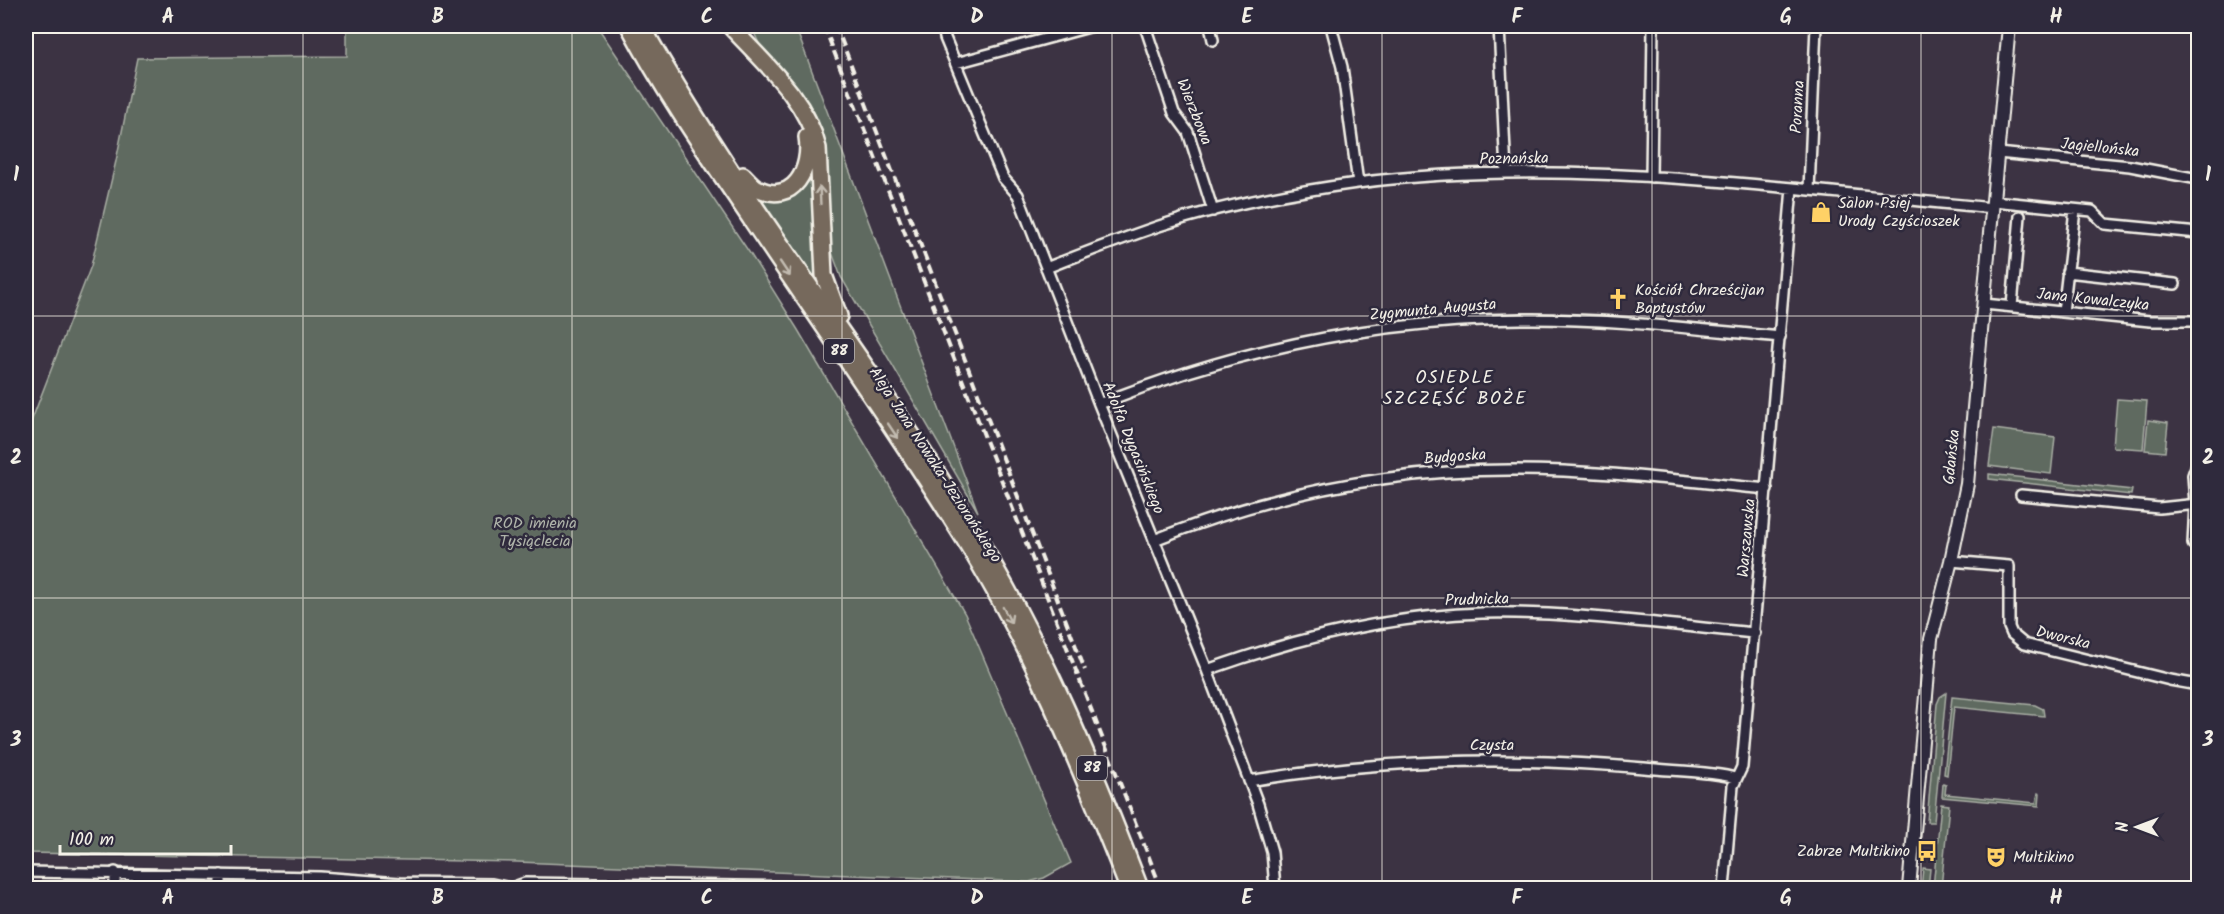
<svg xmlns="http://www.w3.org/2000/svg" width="2224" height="914" font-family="Kalam,sans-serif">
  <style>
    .green { fill: #5e6b60; stroke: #a9aea4; stroke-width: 1.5 }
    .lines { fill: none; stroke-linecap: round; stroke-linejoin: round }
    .minor-casing { stroke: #f4f1e8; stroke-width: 14 }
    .tertiary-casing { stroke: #f4f1e8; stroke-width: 16 }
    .primary-casing { stroke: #f4f1e8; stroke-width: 20 }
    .minor { stroke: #2f2a3d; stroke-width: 9 }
    .tertiary { stroke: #2f2a3d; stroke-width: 12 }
    .primary { stroke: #76695c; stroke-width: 15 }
    .rail { stroke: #f4f1e8; stroke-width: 4; stroke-dasharray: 9 4.5; stroke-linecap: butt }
    .oneway { stroke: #c2bbb0 }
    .grid { fill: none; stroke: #f4f1e8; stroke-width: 1.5; stroke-opacity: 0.55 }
    .labels { text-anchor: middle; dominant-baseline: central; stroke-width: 5; stroke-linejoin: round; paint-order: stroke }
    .shield { fill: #2f2a3d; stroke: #b9b5b5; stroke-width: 1.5 }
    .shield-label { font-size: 15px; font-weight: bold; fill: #f4f1e8 }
    .street-label { font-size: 16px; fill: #f4f1e8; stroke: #2f2a3d }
    .poi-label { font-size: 16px; fill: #f4f1e8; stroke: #2f2a3d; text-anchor: start }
    .park-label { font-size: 16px; fill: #b0b5ab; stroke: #2f2a3d }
    .neighbourhood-label { font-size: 18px; letter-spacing: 1.5px; fill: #f4f1e8; stroke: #2f2a3d }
    .neatline { fill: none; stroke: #f4f1e8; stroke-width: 2 }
    .grid-label { font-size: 20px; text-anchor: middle; font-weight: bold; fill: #f4f1e8 }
  </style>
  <rect width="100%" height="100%" fill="#3c3343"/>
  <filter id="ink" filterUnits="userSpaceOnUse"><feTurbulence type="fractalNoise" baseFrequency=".0167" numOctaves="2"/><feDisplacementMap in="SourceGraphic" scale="12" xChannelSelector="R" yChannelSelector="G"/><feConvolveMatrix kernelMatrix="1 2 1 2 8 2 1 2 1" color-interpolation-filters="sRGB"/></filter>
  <g filter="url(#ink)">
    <path class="green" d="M 347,26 L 597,26 L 751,255 L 798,330 L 965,614 L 1071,863 L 1044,878 L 1029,882 L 517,862 L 26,853 L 26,435 L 91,266 L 116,161 L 137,58 L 347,56 Z
      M 751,26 L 795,26 L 978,512 L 841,277 L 829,244 L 821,129 L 814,112 L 763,52 Z
      M 812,170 L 822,289 L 821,290 L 757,196 Z
      M 2117,399 L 2147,401 L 2143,449 L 2113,447 Z
      M 2148,420 L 2168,423 L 2165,452 L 2145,450 Z
      M 1994,429 L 2055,437 L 2051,474 L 1989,466 Z
      M 1989,474 L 2132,490 L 2131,495 L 1989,479 Z
      M 1946,693 L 1934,822 L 1927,822 L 1937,704 L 1940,697 Z
      M 1952,697 L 2035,705 L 2043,709 L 2044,716 L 1954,707 L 1947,775 L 1944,774 Z
      M 1943,784 L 1946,785 L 1945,794 L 2036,803 L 2038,793 L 2040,794 L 2039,806 L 1942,797 Z
      M 1941,804 L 1949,805 L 1941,888 L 1933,888 Z
      M 1923,868 L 1930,869 L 1928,888 L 1921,888 Z
      M 242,885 L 308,886 L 340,888 L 234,888 Z"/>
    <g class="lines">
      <defs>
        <path id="minor" d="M 943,26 L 945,38 L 1003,178 L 1018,195 L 1099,404 L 1207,670 L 1258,804 L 1272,852 L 1275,888
          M 1145,26 L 1174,113 L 1188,132 L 1213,211
          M 1210,26 L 1213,40
          M 1331,26 L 1342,67 L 1358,183
          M 1499,26 L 1506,173
          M 956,63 L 1093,26
          M 1998,153 L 2130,166 L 2198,179
          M 1651,177 L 1653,26
          M 1809,190 L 1816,26
          M 1993,201 L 2092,211 L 2105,224 L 2198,233
          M 1046,268 C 1084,253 1121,239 1159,226 C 1223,205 1291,192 1357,183 C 1569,156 1782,189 1993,208
          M 2067,272 L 2175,284
          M 1984,304 L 2150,321 L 2198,321
          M 2012,306 L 2020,216
          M 2063,312 L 2075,210
          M 1099,404 C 1234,350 1376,320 1521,319 C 1607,318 1694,329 1780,337
          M 2021,495 L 2159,508 L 2198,504
          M 1154,540 C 1270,494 1392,469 1517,470 C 1600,470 1684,481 1767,489
          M 2193,544 L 2195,504 L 2193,475 L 2198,461
          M 1951,561 L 2009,566 L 2009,627 L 2012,634 L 2024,644 L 2170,680 L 2198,685
          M 1207,670 C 1296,638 1387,616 1482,613 C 1573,611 1665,625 1755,633
          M 1249,781 C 1381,759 1512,756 1644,768 C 1669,771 1713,771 1735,778
          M 26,872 L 320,877 L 400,883 L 492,884 L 511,888 L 525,883 L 867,888
          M 115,888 L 115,872
          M 221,888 L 221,875
          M 1724,888 L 1733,786 L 1742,767 L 1792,188"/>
        <path id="tertiary" d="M 1909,888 L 1931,639 L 1951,561 L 1967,484 L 2009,26"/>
        <path id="primary" d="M 629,26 C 665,94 709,157 752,221 C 822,325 895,428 961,534 C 1031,645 1080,767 1128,888
          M 642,26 C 740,201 868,358 973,530 C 1042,643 1093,765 1140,888
          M 730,26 C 763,62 806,98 818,148 L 824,275 L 839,316
          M 743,175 C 747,179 752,185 757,188 C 794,206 812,168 807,137"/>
      </defs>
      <use href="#minor" class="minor-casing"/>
      <use href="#tertiary" class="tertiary-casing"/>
      <use href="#primary" class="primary-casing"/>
      <use href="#minor" class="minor"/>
      <use href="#tertiary" class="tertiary"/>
      <use href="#primary" class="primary"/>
      <path class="rail" d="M 824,26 L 1161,888
        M 836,26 L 1085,670"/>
    </g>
    <defs><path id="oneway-shaft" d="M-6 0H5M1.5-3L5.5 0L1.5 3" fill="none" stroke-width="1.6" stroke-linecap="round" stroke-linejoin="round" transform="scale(1.5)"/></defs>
    <g class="oneway">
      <use href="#oneway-shaft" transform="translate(820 195) rotate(-93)"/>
      <use href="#oneway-shaft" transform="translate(785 269) rotate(56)"/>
      <use href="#oneway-shaft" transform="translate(893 431) rotate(56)"/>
      <use href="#oneway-shaft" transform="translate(1007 615) rotate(62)"/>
    </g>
  </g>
  <path class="grid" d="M 303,26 L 303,888M 572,26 L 572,888M 842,26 L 842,888M 1112,26 L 1112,888M 1382,26 L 1382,888M 1652,26 L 1652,888M 1921,26 L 1921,888M 26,316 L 2198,316M 26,598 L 2198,598"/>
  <defs>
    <symbol id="shop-bare" viewBox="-9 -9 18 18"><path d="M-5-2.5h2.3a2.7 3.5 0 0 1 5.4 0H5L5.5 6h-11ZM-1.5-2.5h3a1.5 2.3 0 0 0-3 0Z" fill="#ffd166" stroke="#2f2a3d" stroke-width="2.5" paint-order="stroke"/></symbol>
    <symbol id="church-bare" viewBox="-9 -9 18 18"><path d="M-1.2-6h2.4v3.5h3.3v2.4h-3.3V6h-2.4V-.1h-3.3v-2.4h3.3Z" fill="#ffd166" stroke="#2f2a3d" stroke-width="2.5" paint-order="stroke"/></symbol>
    <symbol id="bus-bare" viewBox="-9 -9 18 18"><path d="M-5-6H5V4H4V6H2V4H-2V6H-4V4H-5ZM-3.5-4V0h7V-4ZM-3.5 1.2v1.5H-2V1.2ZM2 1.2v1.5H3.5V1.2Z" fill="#ffd166" stroke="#2f2a3d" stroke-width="2.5" paint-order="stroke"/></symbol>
    <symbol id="theatre-bare" viewBox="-9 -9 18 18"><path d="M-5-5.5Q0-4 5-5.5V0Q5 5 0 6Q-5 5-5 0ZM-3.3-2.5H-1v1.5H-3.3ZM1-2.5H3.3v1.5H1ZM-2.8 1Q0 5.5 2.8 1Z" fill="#ffd166" stroke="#2f2a3d" stroke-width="2.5" paint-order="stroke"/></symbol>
  </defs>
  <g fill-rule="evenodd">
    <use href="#shop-bare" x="1806" y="197" width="30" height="30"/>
    <use href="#church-bare" x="1603" y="284" width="30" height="30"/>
    <use href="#bus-bare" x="1912" y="836" width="30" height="30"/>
    <use href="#theatre-bare" x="1981" y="842" width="30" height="30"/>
  </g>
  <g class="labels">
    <g class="shield">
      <rect x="824" y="339" width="30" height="24" rx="4.5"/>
      <rect x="1077" y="756" width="30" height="24" rx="4.5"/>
    </g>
    <g class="shield-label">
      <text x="839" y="351">88</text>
      <text x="1092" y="768">88</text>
    </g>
    <g class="street-label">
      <text transform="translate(1798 107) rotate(-87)">Poranna</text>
      <text transform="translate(1194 112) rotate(68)">Wierzbowa</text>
      <text transform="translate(2100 148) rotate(6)">Jagiellońska</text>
      <text transform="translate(1514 159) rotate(-1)">Poznańska</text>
      <text transform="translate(2093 300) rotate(6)">Jana Kowalczyka</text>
      <text transform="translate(1433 310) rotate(-5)">Zygmunta Augusta</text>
      <text transform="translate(1133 448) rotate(68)">Adolfa Dygasińskiego</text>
      <text transform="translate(1455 457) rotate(-4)">Bydgoska</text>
      <text transform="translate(1952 457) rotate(-84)">Gdańska</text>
      <text transform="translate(935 465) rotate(57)">Aleja Jana Nowaka-Jeziorańskiego</text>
      <text transform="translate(1747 538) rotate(-85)">Warszawska</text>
      <text transform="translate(1477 600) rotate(-2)">Prudnicka</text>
      <text transform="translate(2063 638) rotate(14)">Dworska</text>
      <text x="1492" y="745">Czysta</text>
    </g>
    <g class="poi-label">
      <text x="1838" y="203">Salon Psiej<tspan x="1838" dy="18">Urody Czyścioszek</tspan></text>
      <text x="1635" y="290">Kościół Chrześcijan<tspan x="1635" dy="18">Baptystów</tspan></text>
      <text x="1910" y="851" text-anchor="end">Zabrze Multikino</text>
      <text x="2013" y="857">Multikino</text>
    </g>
    <g class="park-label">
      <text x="535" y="523">ROD imienia<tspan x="535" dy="18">Tysiąclecia</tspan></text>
    </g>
    <g class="neighbourhood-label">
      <text x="1455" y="378">OSIEDLE<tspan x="1455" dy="21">SZCZĘŚĆ BOŻE</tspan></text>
    </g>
  </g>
  <rect width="2224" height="914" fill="none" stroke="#2f2a3d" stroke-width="66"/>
  <g transform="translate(2137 827) rotate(270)" stroke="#2f2a3d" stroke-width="4.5" paint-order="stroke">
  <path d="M0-4.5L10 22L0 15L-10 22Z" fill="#f4f1e8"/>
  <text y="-9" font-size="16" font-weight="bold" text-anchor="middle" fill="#f4f1e8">N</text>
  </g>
  <path d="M60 845v9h171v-9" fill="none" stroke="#f4f1e8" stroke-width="3"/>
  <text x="69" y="845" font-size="18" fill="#f4f1e8" stroke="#2f2a3d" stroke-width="4.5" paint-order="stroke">100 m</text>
  <rect x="33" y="33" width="2158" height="848" class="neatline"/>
  <g class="grid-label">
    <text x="168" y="23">A</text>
    <text x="438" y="23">B</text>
    <text x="707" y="23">C</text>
    <text x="977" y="23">D</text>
    <text x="1247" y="23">E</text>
    <text x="1517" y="23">F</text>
    <text x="1786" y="23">G</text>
    <text x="2056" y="23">H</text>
    <text x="16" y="181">1</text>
    <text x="2208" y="181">1</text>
    <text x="16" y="464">2</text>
    <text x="2208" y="464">2</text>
    <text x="16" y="746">3</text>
    <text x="2208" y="746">3</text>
    <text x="168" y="904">A</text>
    <text x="438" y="904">B</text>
    <text x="707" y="904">C</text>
    <text x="977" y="904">D</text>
    <text x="1247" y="904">E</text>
    <text x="1517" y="904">F</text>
    <text x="1786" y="904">G</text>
    <text x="2056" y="904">H</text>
  </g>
</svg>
